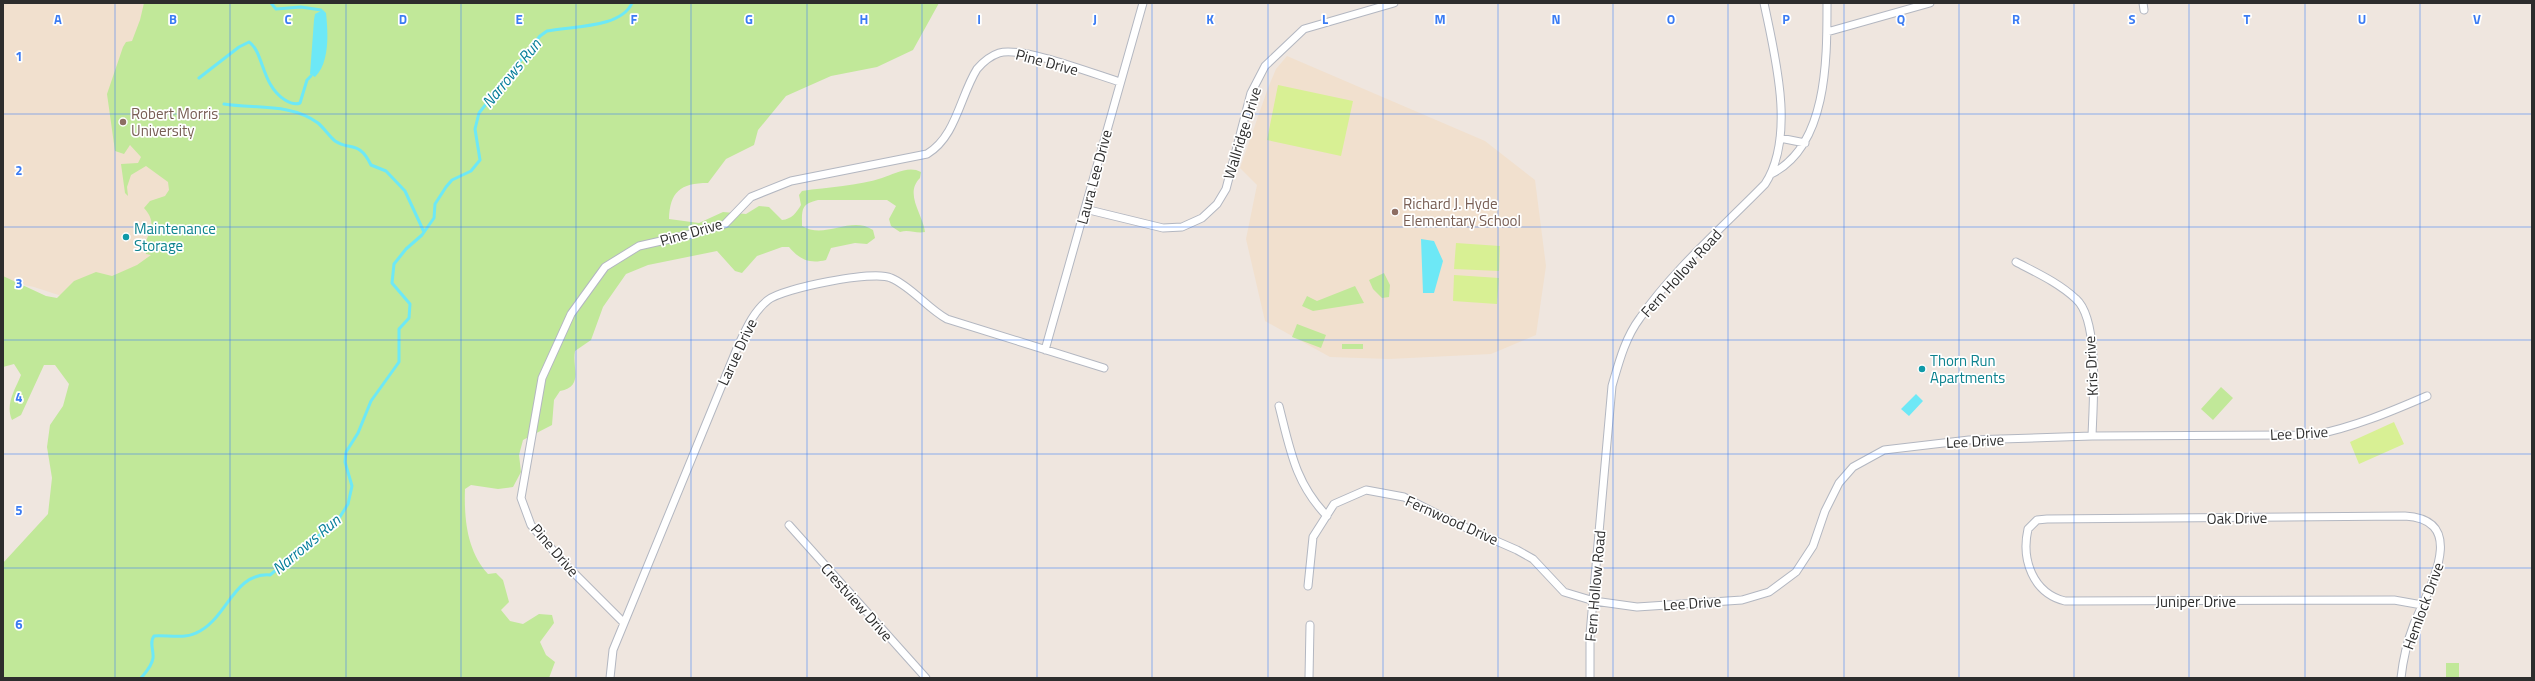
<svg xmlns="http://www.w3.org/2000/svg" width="2535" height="681" font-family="'Titillium Web',sans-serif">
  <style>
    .education { fill: #f1e0ce }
    .green { fill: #c1e899 }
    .pitch { fill: #d8f094 }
    .water { fill: #6de8f6 }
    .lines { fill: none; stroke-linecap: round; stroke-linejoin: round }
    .stream { stroke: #6de8f6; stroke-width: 3 }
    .minor-casing { stroke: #b3b7c1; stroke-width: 9 }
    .minor { stroke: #fff; stroke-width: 7 }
    .grid { fill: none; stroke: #3b7cf4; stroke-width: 1; stroke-opacity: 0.55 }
    .education-dot { fill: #8d6e63; stroke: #fff; stroke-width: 1.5 }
    .culture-dot { fill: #0f9aa8; stroke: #fff; stroke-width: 1.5 }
    .labels { text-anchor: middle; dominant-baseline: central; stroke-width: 3.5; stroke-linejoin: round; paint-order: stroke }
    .street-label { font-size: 15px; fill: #2d2d2d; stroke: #fff }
    .education-label { font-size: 15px; fill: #785e54; stroke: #fff; text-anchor: start }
    .culture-label { font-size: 15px; fill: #0d838f; stroke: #fff; text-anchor: start }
    .water-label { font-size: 16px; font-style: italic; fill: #077f9a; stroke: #fff }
    .grid-label { font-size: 13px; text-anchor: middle; font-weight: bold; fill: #3b7cf4; stroke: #fff; stroke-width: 3.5; stroke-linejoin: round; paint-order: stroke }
  </style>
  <rect width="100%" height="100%" fill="#efe6df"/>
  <path class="education" d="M 3,3 L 292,3 L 195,241 L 86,304 L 34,287 L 3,281 Z
    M 1287,56 L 1485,141 L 1535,180 L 1546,266 L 1536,335 L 1491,354 L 1389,359 L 1330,357 L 1265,321 L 1246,239 L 1257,185 L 1240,168 L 1268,88 L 1276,69 Z"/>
  <path class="green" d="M 144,3 L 939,3 L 913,50 L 877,67 L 831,76 L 786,96 L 758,130 L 754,145 L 726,159 L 708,183 C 680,183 670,192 669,219 L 699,223 L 723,212 L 746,214 L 759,206 L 769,207 L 782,220 C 792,219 796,213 801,205 L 799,195 L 802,191 C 828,187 858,186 882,178 C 894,174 909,165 921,172 L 920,178 C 904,194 923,214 925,232 C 916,234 909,229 900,232 L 891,226 L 889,219 L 896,206 L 887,200 L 818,200 C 801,204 802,209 802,226 C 825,240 851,215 873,230 L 875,238 L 867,244 L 855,243 L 831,248 L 826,260 C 810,264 800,260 789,247 L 782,247 L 757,256 L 742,273 L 735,271 L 717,251 L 648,265 L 626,274 L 603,307 L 591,340 L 575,351 C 572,369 584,386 560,391 L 554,400 L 552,425 L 523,440 L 519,455 L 521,472 L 513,487 L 498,489 L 471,485 L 465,489 C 464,519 467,551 488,574 L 496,573 L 503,580 L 509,602 L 501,610 L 510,621 L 523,624 L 539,614 L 552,615 L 554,623 L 540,642 L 546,655 L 555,662 L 549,678 L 3,678 L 3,563 L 48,514 L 52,478 L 47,447 L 50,425 L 63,406 L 69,384 L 55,365 L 44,365 L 21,415 L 12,420 C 5,404 15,390 21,375 L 14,364 L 3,367 L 3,276 L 46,296 L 57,298 L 74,281 L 96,272 L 112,276 L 137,265 L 151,255 L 146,254 C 141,235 162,228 144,208 L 150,201 L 165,196 L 169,190 L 168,182 L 146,166 L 131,175 L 127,187 L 128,196 L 125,193 L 121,164 L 138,163 L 141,157 L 130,145 L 124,154 L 115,151 L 107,94 L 123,47 L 126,42 L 132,41 L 140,20 Z
    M 1384,273 L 1390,285 L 1389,297 L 1382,298 L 1373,289 L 1369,280 Z
    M 1355,286 L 1364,303 L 1313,311 L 1302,306 L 1307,296 L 1317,301 Z
    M 1297,324 L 1326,335 L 1321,348 L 1292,337 Z
    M 1342,344 L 1363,344 L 1363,349 L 1342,349 Z
    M 2221,387 L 2233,398 L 2213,420 L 2201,409 Z
    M 2446,663 L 2459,663 L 2459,678 L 2446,678 Z"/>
  <path class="pitch" d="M 1278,85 L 1353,101 L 1341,156 L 1267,140 Z
    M 1456,243 L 1500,246 L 1499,271 L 1454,269 Z
    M 1454,275 L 1499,278 L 1497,304 L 1453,301 Z
    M 2394,422 L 2404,444 L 2359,464 L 2350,442 Z"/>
  <path class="water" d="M 323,10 L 326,13 C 328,32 330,63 315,77 L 310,74 L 314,20 L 315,14 Z
    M 1421,239 L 1434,241 L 1443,261 L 1434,293 L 1423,293 Z
    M 1916,394 L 1923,401 L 1909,416 L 1901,409 Z"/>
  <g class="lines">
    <path class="stream" d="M 271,3 L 276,9 L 301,7 L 321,10
      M 199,78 L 239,47 L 249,42 C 264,52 261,85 285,100 C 290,103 295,105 300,103 L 307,80 L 311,76
      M 224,104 C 255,109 291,103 318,123 C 324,128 329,136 335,141 C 350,151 359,140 371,165 L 386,171 L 405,191 L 424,232
      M 141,678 C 146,672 152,666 153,658 C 154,651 149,642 154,636 C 167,635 184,639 196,633 C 227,620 233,572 270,575 L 338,520 L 348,504 L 352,486 L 345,462 L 346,452 L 358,433 L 371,401 L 399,362 L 399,329 L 409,318 L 410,304 L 392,283 L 394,264 L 406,249 L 422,235 L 434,218 L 435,204 L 446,187 L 452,180 L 471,171 L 480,160 L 475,129 L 479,113 L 540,36 L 547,31 C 573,26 621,28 632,3"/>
    <defs>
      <path id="minor" d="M 2143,3 L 2144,10
        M 1827,32 L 1930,3
        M 1780,138 L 1805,143
        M 1771,174 C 1828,146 1827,58 1827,3
        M 1085,209 L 1163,228 L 1182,227 L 1202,218 L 1217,204 L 1226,189 L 1251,93 L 1265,66 L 1304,29 L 1394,3
        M 2016,262 C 2037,273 2059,283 2076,299 C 2100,320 2093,405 2092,436
        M 1045,350 L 1143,3
        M 1279,406 C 1290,449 1295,483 1327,516
        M 789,525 L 926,678
        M 1308,586 L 1313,537 L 1334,504 L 1366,490 L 1404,497 L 1453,522 L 1517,550 L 1533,559 L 1564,592 L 1594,601 L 1637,607 L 1742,600 L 1769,592 L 1796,572 L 1813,546 L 1825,511 L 1839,483 L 1853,467 L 1884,450 L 1969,440 L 2092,436 L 2314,435 C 2354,427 2390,412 2427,396
        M 623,622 L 565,564 L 531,525 L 521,498 L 542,378 L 571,314 L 605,267 L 639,246 L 692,234 L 725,224 L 751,197 L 791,181 L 927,154 C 956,137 960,96 977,69 C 983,62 990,56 999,53 C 1022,46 1094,74 1120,82
        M 610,678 L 613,650 L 738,346 C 746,329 753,312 768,300 C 783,288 874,270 891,278 C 912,287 927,308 947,319 L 1104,368
        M 1309,678 L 1310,625
        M 1590,678 L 1590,634 L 1612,386 C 1619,362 1625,338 1640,318 C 1674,269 1723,227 1765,184 C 1796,136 1775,56 1764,3
        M 2401,678 C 2403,659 2407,642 2414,624 C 2427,591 2471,520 2405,516 L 2047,519 L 2037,520 L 2028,529 C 2021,560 2033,593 2065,601 L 2394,600 L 2422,605"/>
    </defs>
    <use href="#minor" class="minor-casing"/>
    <use href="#minor" class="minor"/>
  </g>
  <path class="grid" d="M 115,3 L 115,678M 230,3 L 230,678M 346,3 L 346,678M 461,3 L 461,678M 576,3 L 576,678M 691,3 L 691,678M 807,3 L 807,678M 922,3 L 922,678M 1037,3 L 1037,678M 1152,3 L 1152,678M 1268,3 L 1268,678M 1383,3 L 1383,678M 1498,3 L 1498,678M 1613,3 L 1613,678M 1728,3 L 1728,678M 1844,3 L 1844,678M 1959,3 L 1959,678M 2074,3 L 2074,678M 2189,3 L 2189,678M 2305,3 L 2305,678M 2420,3 L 2420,678M 3,114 L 2532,114M 3,227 L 2532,227M 3,340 L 2532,340M 3,454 L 2532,454M 3,568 L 2532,568"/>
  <g class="education-dot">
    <circle cx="123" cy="122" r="4"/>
    <circle cx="1395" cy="212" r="4"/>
  </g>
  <g class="culture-dot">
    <circle cx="126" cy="237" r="4"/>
    <circle cx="1922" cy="369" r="4"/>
  </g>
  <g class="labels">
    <g class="street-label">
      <text transform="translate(1047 62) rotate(15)">Pine Drive</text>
      <text transform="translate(1242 133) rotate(-73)">Wallridge Drive</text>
      <text transform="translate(1094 177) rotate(-75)">Laura Lee Drive</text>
      <text transform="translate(691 232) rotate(-16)">Pine Drive</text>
      <text transform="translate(1681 273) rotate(-48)">Fern Hollow Road</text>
      <text transform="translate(737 352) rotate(-65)">Larue Drive</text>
      <text transform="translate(2091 366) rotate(-93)">Kris Drive</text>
      <text transform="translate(2299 433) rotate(-3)">Lee Drive</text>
      <text transform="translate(1975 441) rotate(-3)">Lee Drive</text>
      <text transform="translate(2237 518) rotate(-1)">Oak Drive</text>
      <text transform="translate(1452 520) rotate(24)">Fernwood Drive</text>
      <text transform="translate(555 550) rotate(49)">Pine Drive</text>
      <text transform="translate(1595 586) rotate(-85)">Fern Hollow Road</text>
      <text x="2196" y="601">Juniper Drive</text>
      <text transform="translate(857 602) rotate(48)">Crestview Drive</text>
      <text transform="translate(1692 603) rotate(-4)">Lee Drive</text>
      <text transform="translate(2423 606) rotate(-70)">Hemlock Drive</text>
    </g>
    <g class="education-label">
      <text x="131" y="113">Robert Morris<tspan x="131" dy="17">University</tspan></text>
      <text x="1403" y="203">Richard J. Hyde<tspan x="1403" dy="17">Elementary School</tspan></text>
    </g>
    <g class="culture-label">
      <text x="134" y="228">Maintenance<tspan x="134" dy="17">Storage</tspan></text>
      <text x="1930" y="360">Thorn Run<tspan x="1930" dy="17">Apartments</tspan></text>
    </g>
    <g class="water-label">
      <text transform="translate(511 73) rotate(-51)">Narrows Run</text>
      <text transform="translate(306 544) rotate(-40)">Narrows Run</text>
    </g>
  </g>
  <g class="grid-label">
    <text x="58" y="24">A</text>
    <text x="173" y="24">B</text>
    <text x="288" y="24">C</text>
    <text x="403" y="24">D</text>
    <text x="519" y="24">E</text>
    <text x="634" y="24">F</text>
    <text x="749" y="24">G</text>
    <text x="864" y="24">H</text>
    <text x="979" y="24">I</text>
    <text x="1095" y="24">J</text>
    <text x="1210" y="24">K</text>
    <text x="1325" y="24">L</text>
    <text x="1440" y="24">M</text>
    <text x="1556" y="24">N</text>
    <text x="1671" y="24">O</text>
    <text x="1786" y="24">P</text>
    <text x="1901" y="24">Q</text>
    <text x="2016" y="24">R</text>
    <text x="2132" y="24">S</text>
    <text x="2247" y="24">T</text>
    <text x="2362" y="24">U</text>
    <text x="2477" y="24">V</text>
    <text x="19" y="61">1</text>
    <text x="19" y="175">2</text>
    <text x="19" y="288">3</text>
    <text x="19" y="402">4</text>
    <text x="19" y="515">5</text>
    <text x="19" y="629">6</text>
  </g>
  <rect width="2535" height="681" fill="none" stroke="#2d2d2d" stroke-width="8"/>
</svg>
